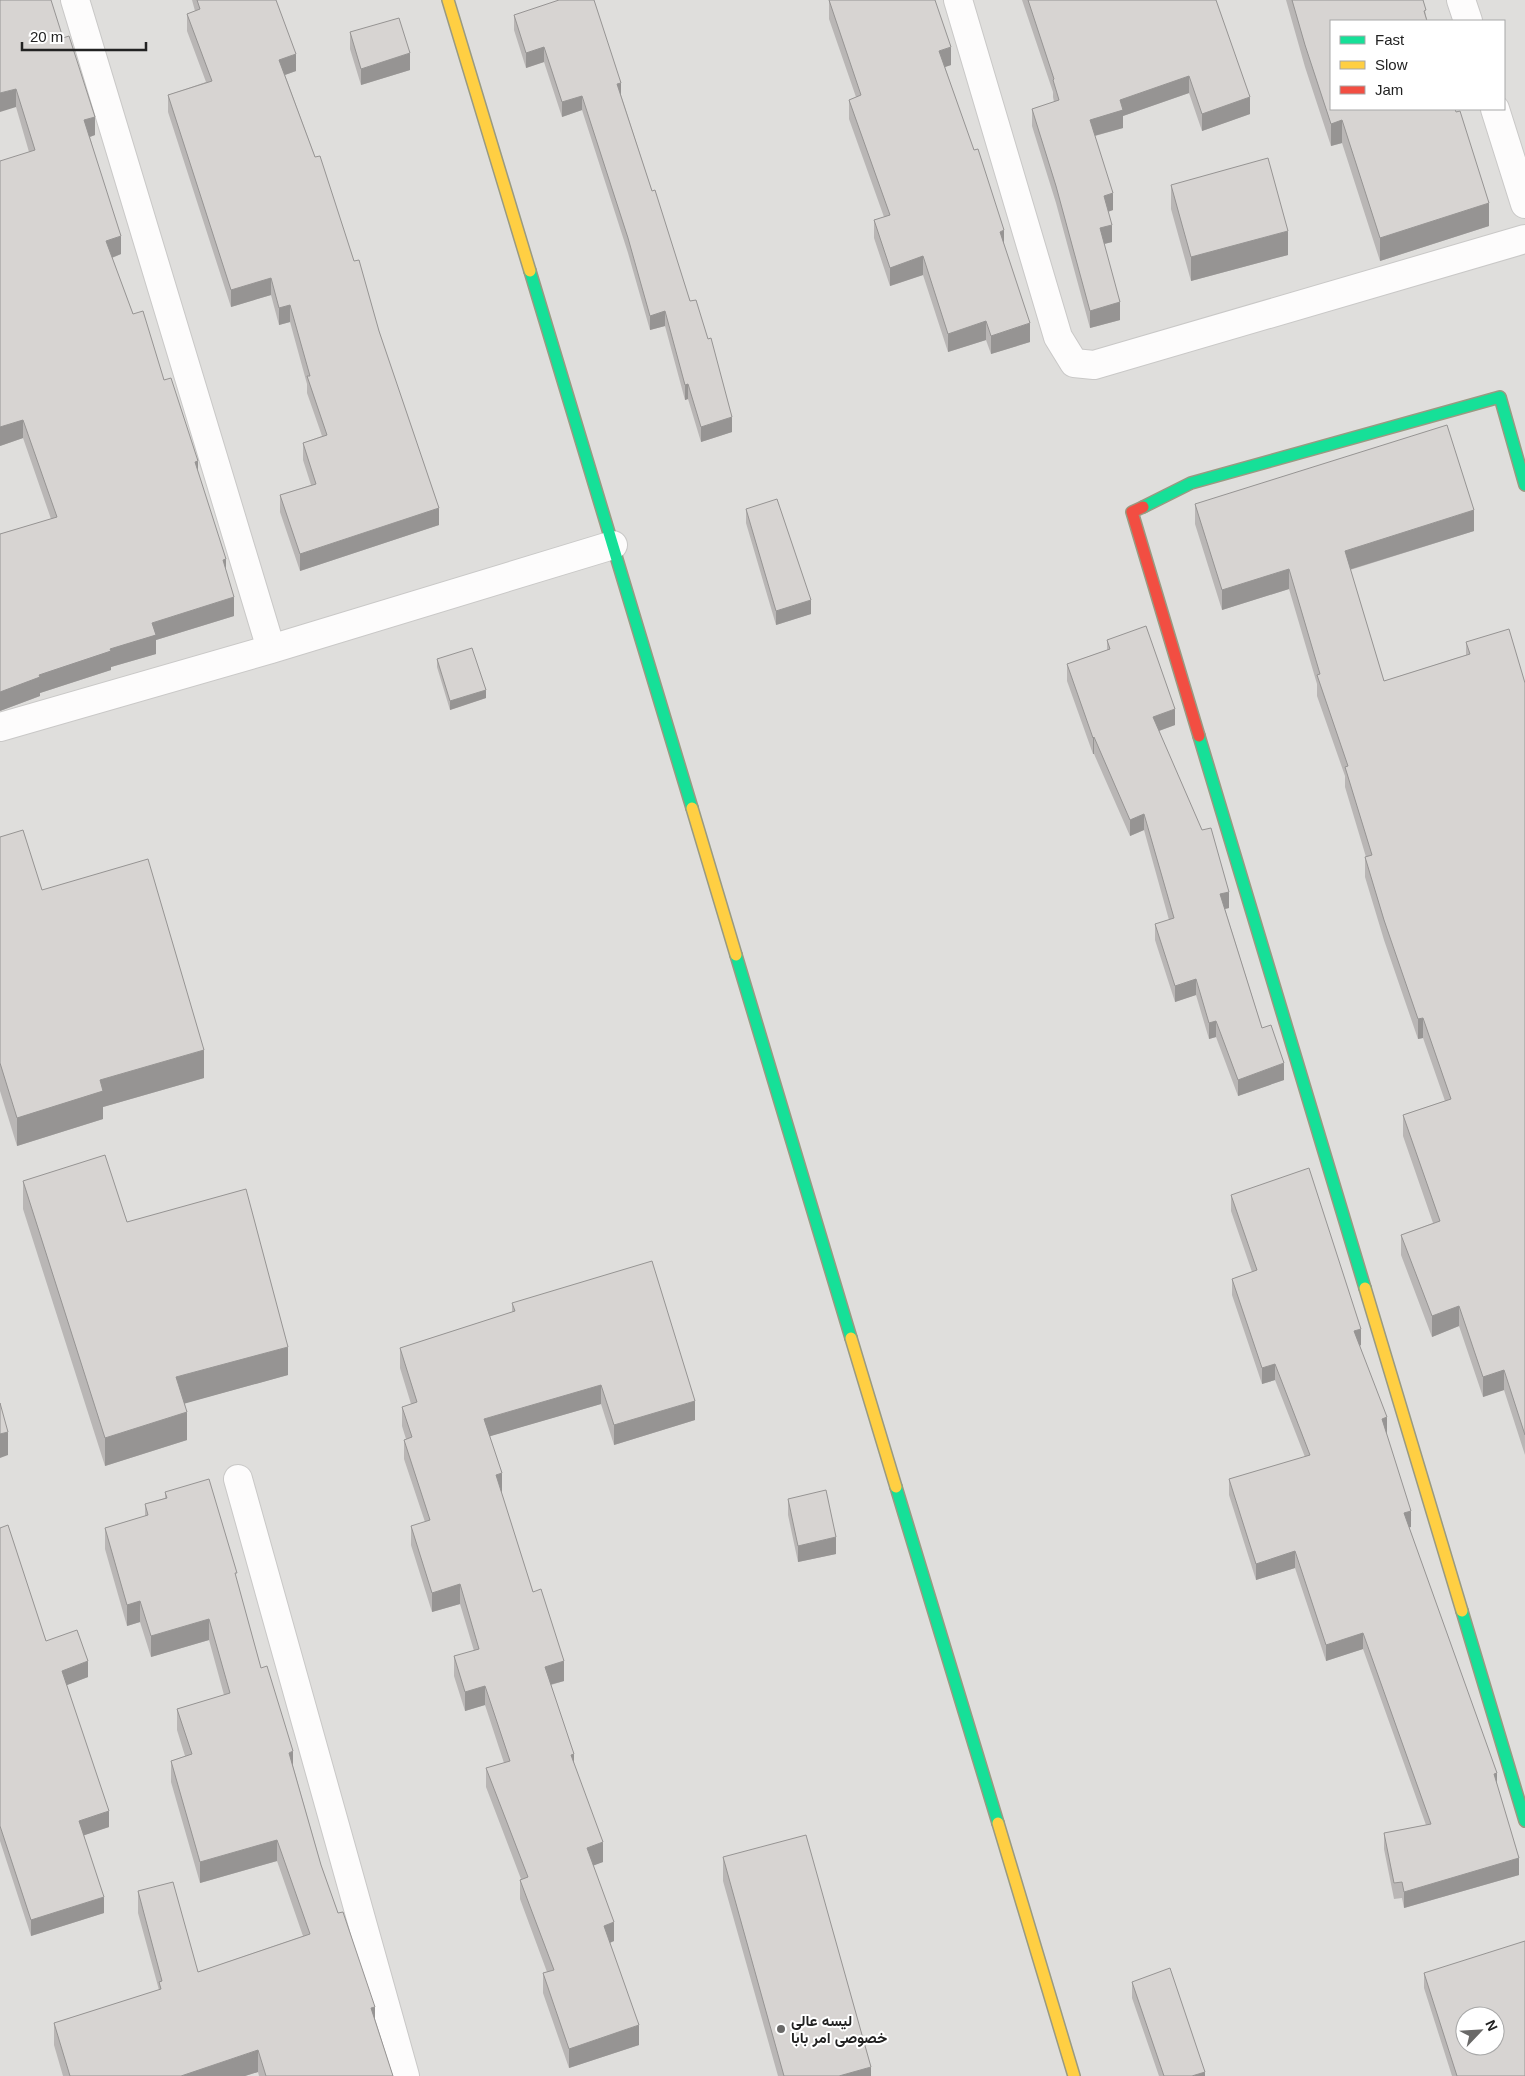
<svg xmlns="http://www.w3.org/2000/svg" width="1525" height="2076" font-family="Helvetica,Vazirmatn,sans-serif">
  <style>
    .residential { fill: #dfdedc; fill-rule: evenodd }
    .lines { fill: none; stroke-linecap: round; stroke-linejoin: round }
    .street-casing { stroke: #c9c8c7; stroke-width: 30 }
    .fast-casing { stroke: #999a82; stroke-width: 14 }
    .slow-casing { stroke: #999a82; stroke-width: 14 }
    .jam-casing { stroke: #999a82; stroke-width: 14 }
    .street { stroke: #fdfcfc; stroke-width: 28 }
    .fast { stroke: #16e098; stroke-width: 11 }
    .slow { stroke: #ffcf43; stroke-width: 11 }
    .jam { stroke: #f24e42; stroke-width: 11 }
    .wall { fill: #b9b6b5 }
    .shaded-wall { fill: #969493 }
    .building { fill: #d7d4d2; stroke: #969493; fill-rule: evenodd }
    .poi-dot { fill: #6a6968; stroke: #fff; stroke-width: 2 }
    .labels { text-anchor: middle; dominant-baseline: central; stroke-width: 4; stroke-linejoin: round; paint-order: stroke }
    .poi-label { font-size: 15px; font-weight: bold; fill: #222; stroke: #fff; text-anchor: start }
  </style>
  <rect width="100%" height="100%" fill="#f0eeeb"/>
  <path class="residential" d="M 0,0 L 1525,0 L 1525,2076 L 0,2076 ZM 1331,21 L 1504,21 L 1504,109 L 1331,109 ZM 1465,2016 L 1495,2016 L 1495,2046 L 1465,2046 Z"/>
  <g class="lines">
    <defs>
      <path id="street" d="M 75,0 L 271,649
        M 958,0 L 1058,337 L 1074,363 L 1094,365 L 1525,239
        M 1461,0 L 1468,21
        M 1495,109 L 1525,204
        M 0,727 L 271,649 L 613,545
        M 238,1479 L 405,2076"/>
      <path id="fast" d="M 530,271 L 692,808
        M 1143,507 L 1191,483 L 1500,397 L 1525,485
        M 1199,736 L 1365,1288
        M 736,955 L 851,1338
        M 896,1487 L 998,1823
        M 1462,1611 L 1525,1821"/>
      <path id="slow" d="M 448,0 L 530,271
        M 692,808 L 736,955
        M 1365,1288 L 1462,1611
        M 851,1338 L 896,1487
        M 998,1823 L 1074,2076"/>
      <path id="jam" d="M 1143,507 L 1132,512 L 1199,736"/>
    </defs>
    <use href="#street" class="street-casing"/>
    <use href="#fast" class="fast-casing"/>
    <use href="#slow" class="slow-casing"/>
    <use href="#jam" class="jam-casing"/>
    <use href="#street" class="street"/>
    <use href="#fast" class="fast"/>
    <use href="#slow" class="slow"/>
    <use href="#jam" class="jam"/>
  </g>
  <path class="wall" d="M 0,0 L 63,38 L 95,135 L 90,137 L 121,254 L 112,258 L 133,314 L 164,380 L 198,472 L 226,571 L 234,616 L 156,640 L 156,654 L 111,667 L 111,670 L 40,693 L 40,696 L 0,711 L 0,534 L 51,519 L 23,438 L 0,446 L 29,152 L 16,107 Z
    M 192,0 L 276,0 L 296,71 L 285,75 L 379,331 L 439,525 L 300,571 L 280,512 L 280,495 L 311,485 L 303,460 L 303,443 L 322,436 L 307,393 L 307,384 L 290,322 L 279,325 L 271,295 L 231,307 L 168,112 L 168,95 L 206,82 L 187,31 L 187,14 L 195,11 Z
    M 829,0 L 951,65 L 945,67 L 1004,244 L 1030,342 L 991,354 L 986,340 L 948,352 L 923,275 L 890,286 L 874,238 L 874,220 L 884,217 L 849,119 L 849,100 L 856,97 L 829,19 Z
    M 1022,0 L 1216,0 L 1250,114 L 1202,131 L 1189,93 L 1123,116 L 1123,128 L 1095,136 L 1113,210 L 1108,212 L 1112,242 L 1104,244 L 1120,320 L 1090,328 L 1056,203 L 1032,126 L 1032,109 L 1054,102 L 1053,97 L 1053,92 Z
    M 1286,0 L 1423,0 L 1426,16 L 1489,226 L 1380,261 L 1342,143 L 1331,146 L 1305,67 Z
    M 514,15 L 621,95 L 652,191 L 690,301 L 732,432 L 701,442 L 688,399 L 685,400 L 665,326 L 650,330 L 628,253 L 582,110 L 562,117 L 544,62 L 526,68 L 514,30 Z
    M 350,32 L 410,70 L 361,85 L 350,49 Z
    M 1171,185 L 1288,255 L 1191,281 L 1171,209 Z
    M 1195,504 L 1474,531 L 1350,570 L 1384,681 L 1466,655 L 1466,642 L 1525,683 L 1525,1455 L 1504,1390 L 1483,1397 L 1459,1326 L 1432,1337 L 1401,1255 L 1401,1235 L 1433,1223 L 1403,1136 L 1403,1115 L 1445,1101 L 1423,1038 L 1418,1039 L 1384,940 L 1365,877 L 1365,857 L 1366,857 L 1345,787 L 1345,776 L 1317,696 L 1317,684 L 1289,589 L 1222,610 L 1195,524 Z
    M 746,509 L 811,614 L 776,625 L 746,523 Z
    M 1107,640 L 1175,725 L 1159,731 L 1229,908 L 1225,909 L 1262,1028 L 1284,1080 L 1238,1096 L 1216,1037 L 1209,1039 L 1196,995 L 1175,1002 L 1155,940 L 1155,924 L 1169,920 L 1144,830 L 1130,836 L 1094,754 L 1093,754 L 1067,681 L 1067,664 L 1107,650 Z
    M 437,659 L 486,698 L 450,710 L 437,667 Z
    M 0,837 L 42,890 L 204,1078 L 103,1107 L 103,1119 L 17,1146 L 0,1091 Z
    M 23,1181 L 288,1375 L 185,1403 L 187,1440 L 105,1466 L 23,1209 Z
    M 1231,1195 L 1361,1345 L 1360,1346 L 1387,1433 L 1386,1433 L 1411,1527 L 1409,1527 L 1497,1787 L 1519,1875 L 1404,1908 L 1402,1898 L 1394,1899 L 1384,1849 L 1384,1833 L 1426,1825 L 1363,1649 L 1326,1661 L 1295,1568 L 1256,1580 L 1229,1495 L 1229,1479 L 1305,1457 L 1275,1380 L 1262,1384 L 1232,1295 L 1232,1279 L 1252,1272 L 1231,1211 Z
    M 512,1303 L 695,1420 L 614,1445 L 601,1404 L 490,1436 L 502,1492 L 501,1492 L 533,1592 L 564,1681 L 551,1685 L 603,1862 L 593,1865 L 614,1941 L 610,1943 L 639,2045 L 569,2068 L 543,1993 L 543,1973 L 547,1972 L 520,1899 L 520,1880 L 521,1879 L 486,1787 L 486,1768 L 504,1763 L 485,1705 L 465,1711 L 454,1676 L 454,1656 L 474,1651 L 460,1604 L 432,1612 L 411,1545 L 411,1526 L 425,1522 L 404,1459 L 404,1440 L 406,1439 L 402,1426 L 402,1407 L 411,1404 L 400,1368 L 400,1348 L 512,1312 Z
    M 165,1492 L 237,1581 L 261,1668 L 293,1766 L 321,1865 L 375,2019 L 393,2076 L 259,2076 L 258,2072 L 245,2076 L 63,2076 L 54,2045 L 54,2023 L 159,1990 L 138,1913 L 138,1891 L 198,1972 L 303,1936 L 277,1861 L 200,1883 L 171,1782 L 171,1761 L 185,1756 L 177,1730 L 177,1709 L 224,1695 L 209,1640 L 151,1657 L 140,1622 L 127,1626 L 105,1549 L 105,1528 L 145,1516 L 145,1504 L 165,1498 Z
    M 788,1499 L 836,1554 L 798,1562 L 788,1515 Z
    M 0,1528 L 46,1641 L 88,1677 L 67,1685 L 109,1827 L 84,1835 L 104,1913 L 31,1936 L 0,1841 Z
    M 723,1857 L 871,2076 L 778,2076 L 723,1881 Z
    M 1424,1973 L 1525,2076 L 1452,2076 L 1424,1988 Z
    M 1132,1982 L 1205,2076 L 1159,2076 L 1132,1998 Z"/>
  <path class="shaded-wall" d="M 544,47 L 544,62 L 526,68 L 526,53 Z
    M 951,47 L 951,65 L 939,69 L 939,51 Z
    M 410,53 L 410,70 L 361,85 L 361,69 Z
    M 296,54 L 296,71 L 279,77 L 279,60 Z
    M 1189,76 L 1189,93 L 1123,116 L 1123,128 L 1090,137 L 1090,120 L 1120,100 Z
    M 621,83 L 621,98 L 617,84 Z
    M 16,89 L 16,107 L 0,112 L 0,93 Z
    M 582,96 L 582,110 L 562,117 L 562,102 Z
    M 1250,97 L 1250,114 L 1202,131 L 1202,114 Z
    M 95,117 L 95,135 L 84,139 L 84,120 Z
    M 1342,120 L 1342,143 L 1331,146 L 1331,124 Z
    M 1113,193 L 1113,210 L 1104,213 L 1104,196 Z
    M 1489,203 L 1489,226 L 1380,261 L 1380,238 Z
    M 1112,225 L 1112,242 L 1100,245 L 1100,228 Z
    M 1004,230 L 1004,249 L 1000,232 Z
    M 1288,231 L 1288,255 L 1191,281 L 1191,257 Z
    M 121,236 L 121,254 L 106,260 L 106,241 Z
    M 923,256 L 923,275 L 890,286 L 890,268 Z
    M 271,278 L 271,295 L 231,307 L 231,290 Z
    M 1120,302 L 1120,320 L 1090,328 L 1090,311 Z
    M 290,305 L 290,322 L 279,325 L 279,308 Z
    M 665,311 L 665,326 L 650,330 L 650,316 Z
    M 986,321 L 986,340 L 948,352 L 948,334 Z
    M 1030,323 L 1030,342 L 991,354 L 991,336 Z
    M 688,384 L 688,399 L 685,400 L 685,385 Z
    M 732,417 L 732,432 L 701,442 L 701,427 Z
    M 23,420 L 23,438 L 0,446 L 0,427 Z
    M 198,461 L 198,479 L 195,462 Z
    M 439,508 L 439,525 L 300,571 L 300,554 Z
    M 1474,510 L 1474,531 L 1345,571 L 1345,551 Z
    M 226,559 L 226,578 L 223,560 Z
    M 1289,569 L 1289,589 L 1222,610 L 1222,590 Z
    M 234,597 L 234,616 L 156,640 L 156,654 L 111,667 L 111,670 L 40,693 L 40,696 L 0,711 L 0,692 L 39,675 L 110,649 L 152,623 Z
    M 811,600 L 811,614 L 776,625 L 776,611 Z
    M 486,690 L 486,698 L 450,710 L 450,701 Z
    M 1175,709 L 1175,725 L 1153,733 L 1153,717 Z
    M 1094,737 L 1094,754 L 1093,754 L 1093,738 Z
    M 1144,814 L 1144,830 L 1130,836 L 1130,820 Z
    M 1229,892 L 1229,908 L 1220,910 L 1220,894 Z
    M 1196,979 L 1196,995 L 1175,1002 L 1175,986 Z
    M 1423,1018 L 1423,1038 L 1418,1039 L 1418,1019 Z
    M 1216,1021 L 1216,1037 L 1209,1039 L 1209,1023 Z
    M 204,1050 L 204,1078 L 103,1107 L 103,1119 L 17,1146 L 17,1118 L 100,1080 Z
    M 1284,1063 L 1284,1080 L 1238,1096 L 1238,1080 Z
    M 1459,1306 L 1459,1326 L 1432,1337 L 1432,1316 Z
    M 1361,1329 L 1361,1345 L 1354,1347 L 1354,1331 Z
    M 288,1347 L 288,1375 L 176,1406 L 176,1377 Z
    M 1275,1364 L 1275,1380 L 1262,1384 L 1262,1368 Z
    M 1504,1370 L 1504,1390 L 1483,1397 L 1483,1377 Z
    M 601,1385 L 601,1404 L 484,1438 L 484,1419 Z
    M 695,1401 L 695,1420 L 614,1445 L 614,1425 Z
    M 187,1412 L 187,1440 L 105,1466 L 105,1438 Z
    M 1387,1417 L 1387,1433 L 1382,1435 L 1382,1419 Z
    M 8,1432 L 8,1455 L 0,1458 L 0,1434 Z
    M 502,1473 L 502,1492 L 496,1494 L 496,1475 Z
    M 1411,1511 L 1411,1527 L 1404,1529 L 1404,1513 Z
    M 836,1537 L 836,1554 L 798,1562 L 798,1546 Z
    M 1295,1551 L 1295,1568 L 1256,1580 L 1256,1564 Z
    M 460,1584 L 460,1604 L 432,1612 L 432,1593 Z
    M 140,1601 L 140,1622 L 127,1626 L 127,1605 Z
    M 209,1619 L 209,1640 L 151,1657 L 151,1636 Z
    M 1363,1633 L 1363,1649 L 1326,1661 L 1326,1645 Z
    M 88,1661 L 88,1677 L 62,1687 L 62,1671 Z
    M 564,1661 L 564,1681 L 545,1686 L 545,1667 Z
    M 485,1686 L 485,1705 L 465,1711 L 465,1692 Z
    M 293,1751 L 293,1773 L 289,1753 Z
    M 574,1754 L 574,1774 L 571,1755 Z
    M 1497,1773 L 1497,1789 L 1494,1774 Z
    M 109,1811 L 109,1827 L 79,1837 L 79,1821 Z
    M 277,1840 L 277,1861 L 200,1883 L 200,1862 Z
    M 603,1842 L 603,1862 L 587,1868 L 587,1848 Z
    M 1519,1858 L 1519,1875 L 1404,1908 L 1404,1892 Z
    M 104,1897 L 104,1913 L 31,1936 L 31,1920 Z
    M 614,1922 L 614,1941 L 604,1945 L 604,1926 Z
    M 375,2007 L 375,2028 L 371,2008 Z
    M 639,2025 L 639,2045 L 569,2068 L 569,2049 Z
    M 258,2050 L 258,2072 L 245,2076 L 181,2076 Z
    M 871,2067 L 871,2076 L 839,2076 Z
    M 1205,2072 L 1205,2076 L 1192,2076 Z"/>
  <path class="building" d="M 0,0 L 51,0 L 63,38 L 69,36 L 95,117 L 84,120 L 121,236 L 106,241 L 133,314 L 143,311 L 164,380 L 171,378 L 198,461 L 195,462 L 226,559 L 223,560 L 234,597 L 152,623 L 156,635 L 110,649 L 111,651 L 39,675 L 40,677 L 0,692 L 0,534 L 57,517 L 23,420 L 0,427 L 0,161 L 35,150 L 16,89 L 0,93 Z
    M 197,0 L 276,0 L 296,54 L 279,60 L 315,157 L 320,156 L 354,261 L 359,260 L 379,331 L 439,508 L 300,554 L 280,495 L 316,484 L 303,443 L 327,435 L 307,376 L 310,376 L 290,305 L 279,308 L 271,278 L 231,290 L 168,95 L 212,81 L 187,14 L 200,9 Z
    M 559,0 L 594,0 L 621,83 L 617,84 L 652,191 L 655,190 L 690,301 L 696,300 L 708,339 L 711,338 L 732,417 L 701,427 L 688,384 L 685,385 L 665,311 L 650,316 L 628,238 L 582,96 L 562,102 L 544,47 L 526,53 L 514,15 Z
    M 829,0 L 935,0 L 951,47 L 939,51 L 974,150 L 978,149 L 1004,230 L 1000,232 L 1030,323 L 991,336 L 986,321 L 948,334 L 923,256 L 890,268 L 874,220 L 890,215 L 849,100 L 861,95 Z
    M 1028,0 L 1216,0 L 1250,97 L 1202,114 L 1189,76 L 1120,100 L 1123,110 L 1090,120 L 1113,193 L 1104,196 L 1112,225 L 1100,228 L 1120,302 L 1090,311 L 1056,186 L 1032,109 L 1059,100 L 1053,80 L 1054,79 Z
    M 1292,0 L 1423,0 L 1426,10 L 1424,11 L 1427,21 L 1331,21 L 1331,109 L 1455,109 L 1456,112 L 1460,111 L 1489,203 L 1380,238 L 1342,120 L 1331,124 L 1305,45 Z
    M 399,18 L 410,53 L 361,69 L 350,32 Z
    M 1268,158 L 1288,231 L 1191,257 L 1171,185 Z
    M 1447,425 L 1474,510 L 1345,551 L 1384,681 L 1470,654 L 1466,642 L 1509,629 L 1525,683 L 1525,1435 L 1504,1370 L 1483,1377 L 1459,1306 L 1432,1316 L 1401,1235 L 1440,1221 L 1403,1115 L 1451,1099 L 1423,1018 L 1418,1019 L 1384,920 L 1365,857 L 1372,855 L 1345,767 L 1348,766 L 1317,675 L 1320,674 L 1289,569 L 1222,590 L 1195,504 Z
    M 777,499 L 811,600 L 776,611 L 746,509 Z
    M 1146,626 L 1175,709 L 1153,717 L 1202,830 L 1211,828 L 1229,892 L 1220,894 L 1262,1028 L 1271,1025 L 1284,1063 L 1238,1080 L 1216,1021 L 1209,1023 L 1196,979 L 1175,986 L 1155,924 L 1174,918 L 1144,814 L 1130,820 L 1094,737 L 1093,738 L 1067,664 L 1110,649 L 1107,640 Z
    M 472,648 L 486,690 L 450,701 L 437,659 Z
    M 23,830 L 42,890 L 148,859 L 204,1050 L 100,1080 L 103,1091 L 17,1118 L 0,1063 L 0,837 Z
    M 105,1155 L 127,1222 L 246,1189 L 288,1347 L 176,1377 L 187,1412 L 105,1438 L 23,1181 Z
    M 1309,1168 L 1361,1329 L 1354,1331 L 1387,1417 L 1382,1419 L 1411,1511 L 1404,1513 L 1497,1773 L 1494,1774 L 1519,1858 L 1404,1892 L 1402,1882 L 1394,1883 L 1384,1833 L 1431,1824 L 1363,1633 L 1326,1645 L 1295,1551 L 1256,1564 L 1229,1479 L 1310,1455 L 1275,1364 L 1262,1368 L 1232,1279 L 1257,1270 L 1231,1195 Z
    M 652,1261 L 695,1401 L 614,1425 L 601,1385 L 484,1419 L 502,1473 L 496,1475 L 533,1592 L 541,1589 L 564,1661 L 545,1667 L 574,1754 L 571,1755 L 603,1842 L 587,1848 L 614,1922 L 604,1926 L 639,2025 L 569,2049 L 543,1973 L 554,1970 L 520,1880 L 528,1877 L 486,1768 L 510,1761 L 485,1686 L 465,1692 L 454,1656 L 479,1649 L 460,1584 L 432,1593 L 411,1526 L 430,1520 L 404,1440 L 412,1437 L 402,1407 L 417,1402 L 400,1348 L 515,1311 L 512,1303 Z
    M 0,1403 L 8,1432 L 0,1434 Z
    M 209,1479 L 237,1573 L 235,1573 L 261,1668 L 267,1666 L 293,1751 L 289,1753 L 321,1865 L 338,1913 L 343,1912 L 375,2007 L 371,2008 L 393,2076 L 266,2076 L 258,2050 L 181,2076 L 70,2076 L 54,2023 L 161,1989 L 159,1982 L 162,1981 L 138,1891 L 173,1882 L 198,1972 L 310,1934 L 277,1840 L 200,1862 L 171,1761 L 192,1754 L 177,1709 L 230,1693 L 209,1619 L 151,1636 L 140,1601 L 127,1605 L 105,1528 L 148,1515 L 145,1504 L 167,1498 L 165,1492 Z
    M 826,1490 L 836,1537 L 798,1546 L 788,1499 Z
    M 8,1525 L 46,1641 L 77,1630 L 88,1661 L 62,1671 L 109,1811 L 79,1821 L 104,1897 L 31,1920 L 0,1826 L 0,1528 Z
    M 806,1835 L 871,2067 L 839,2076 L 784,2076 L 723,1857 Z
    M 1525,1941 L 1525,2076 L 1457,2076 L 1424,1973 ZM 1465,2016 L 1495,2016 L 1495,2046 L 1465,2046 Z
    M 1170,1968 L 1205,2072 L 1192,2076 L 1164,2076 L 1132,1982 Z"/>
  <circle class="poi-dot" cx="781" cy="2029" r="5"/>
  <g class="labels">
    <g class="poi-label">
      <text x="791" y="2020">لیسه عالی<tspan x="791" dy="17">خصوصی امر بابا</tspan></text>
    </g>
  </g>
  <rect x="1330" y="20" width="175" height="90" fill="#ffffff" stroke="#a7a7a7"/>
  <rect x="1340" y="36" width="25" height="8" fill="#16e098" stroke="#a7a7a7"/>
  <text x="1375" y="45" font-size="15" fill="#222222">Fast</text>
  <rect x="1340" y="61" width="25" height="8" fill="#ffcf43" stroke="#a7a7a7"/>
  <text x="1375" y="70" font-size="15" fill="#222222">Slow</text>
  <rect x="1340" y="86" width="25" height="8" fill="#f24e42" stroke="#a7a7a7"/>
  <text x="1375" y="95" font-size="15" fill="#222222">Jam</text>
  <g transform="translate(1480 2031) rotate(65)"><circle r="24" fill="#ffffff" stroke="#a7a7a7"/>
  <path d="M0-4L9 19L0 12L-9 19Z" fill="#6a6968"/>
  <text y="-8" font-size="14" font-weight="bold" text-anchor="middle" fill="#222222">N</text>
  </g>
  <path d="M22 42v8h124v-8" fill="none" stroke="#222222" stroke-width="2.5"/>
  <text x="30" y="42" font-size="15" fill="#222222" stroke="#ffffff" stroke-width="4" paint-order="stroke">20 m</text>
</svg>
